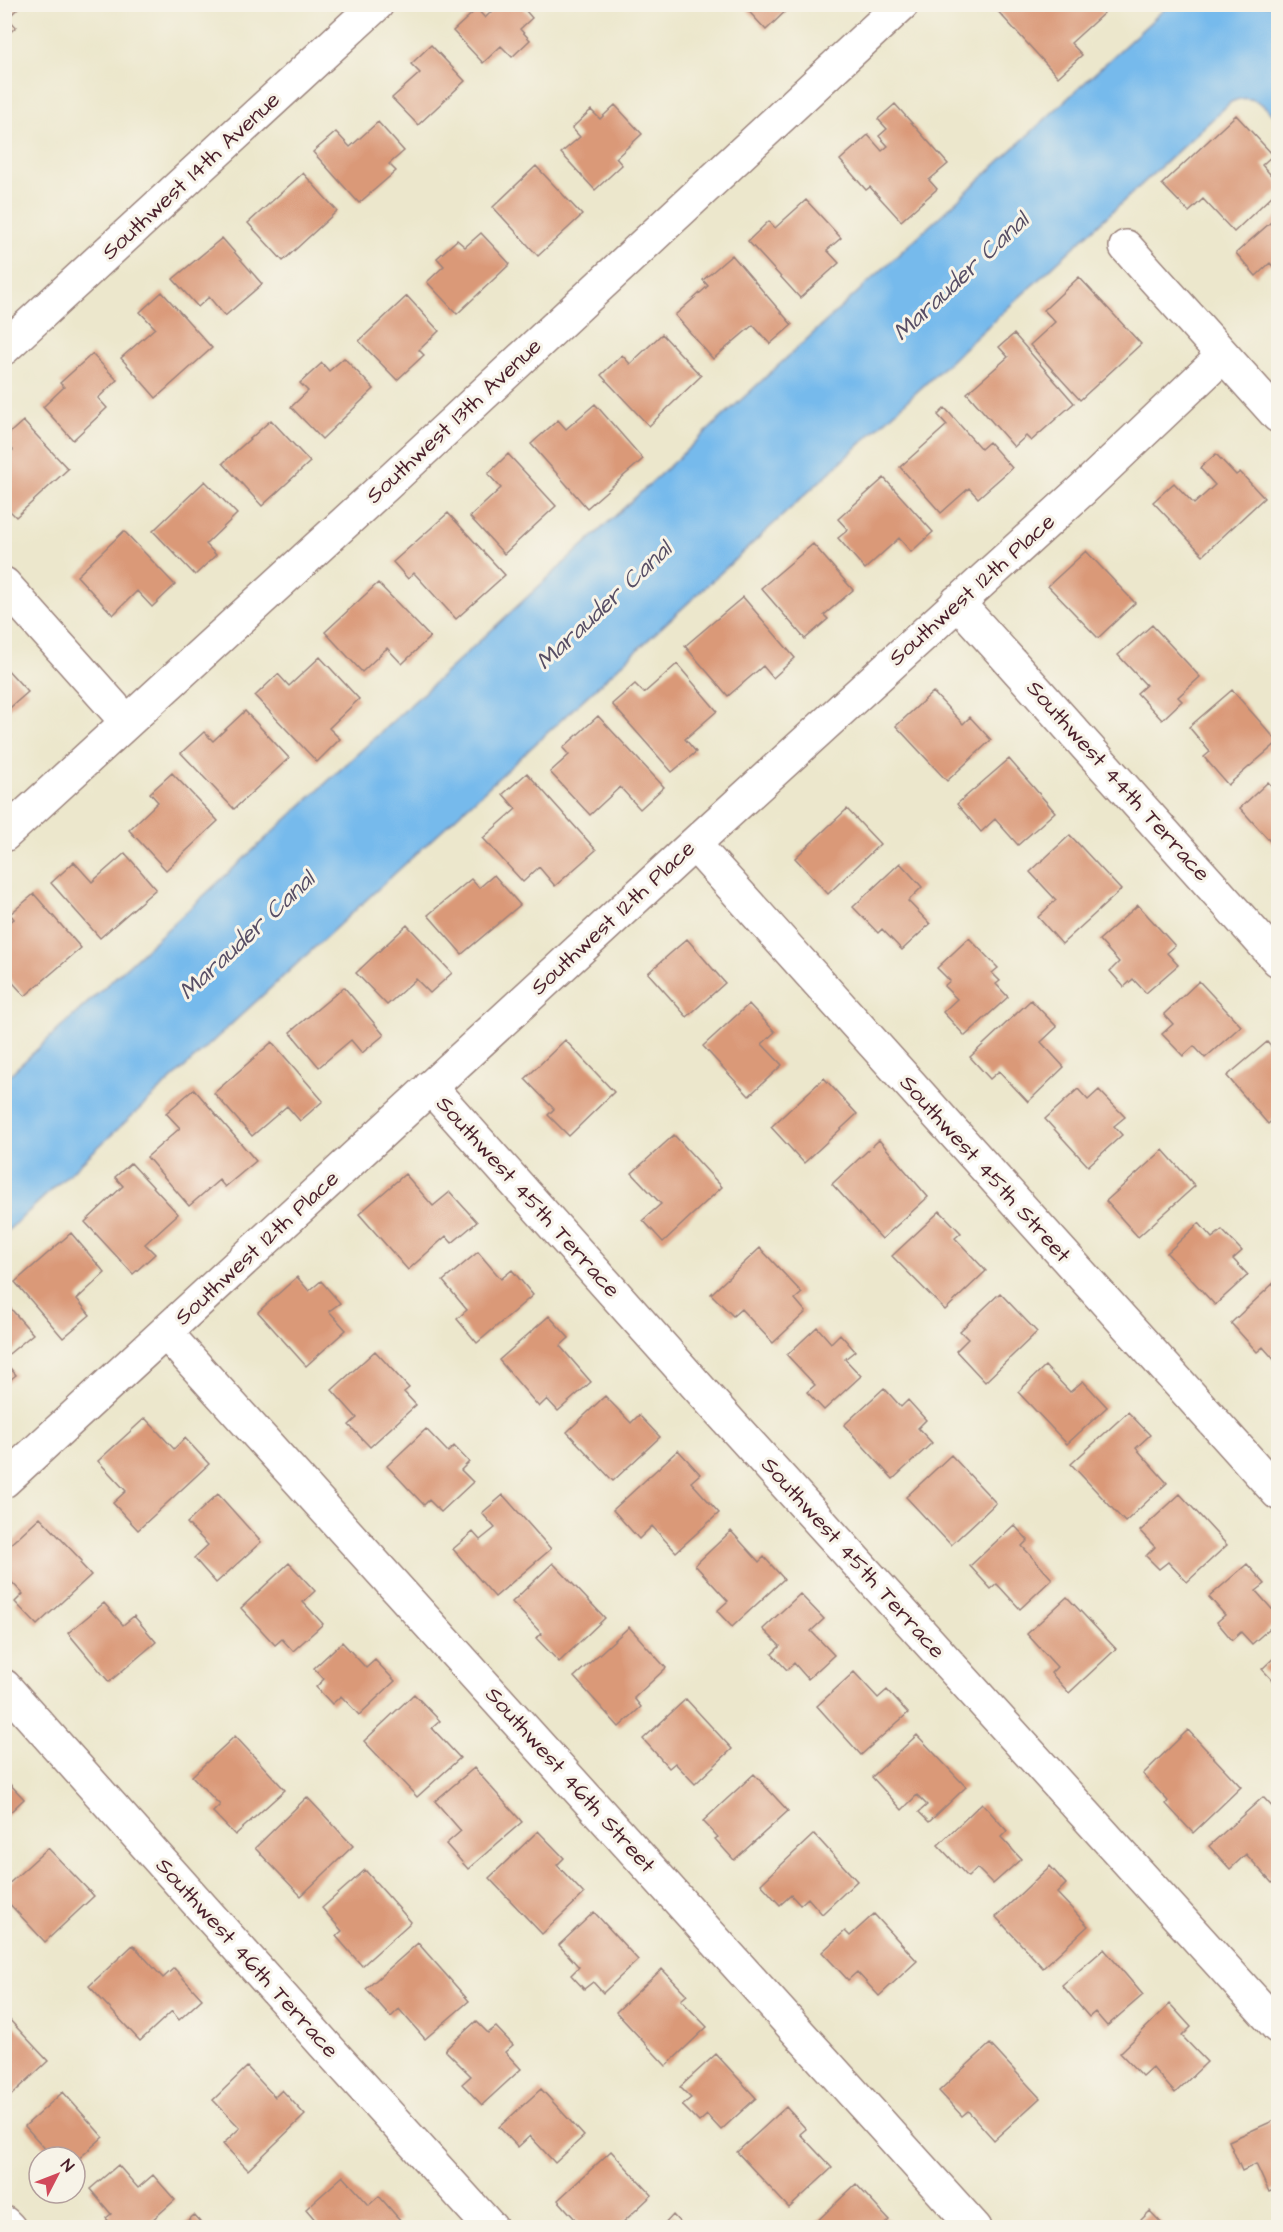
<svg xmlns="http://www.w3.org/2000/svg" width="1283" height="2232" font-family="'Architects Daughter',sans-serif">
  <style>
    .water { fill: #76baec; stroke: #606c8c; stroke-width: 1.5 }
    .building { fill: #da9978 }
    .lines { fill: none; stroke-linecap: round; stroke-linejoin: round }
    .minor-casing { stroke: #9b837c; stroke-width: 36 }
    .minor { stroke: #fff; stroke-width: 33 }
    .labels { text-anchor: middle; dominant-baseline: central; stroke-width: 6; stroke-linejoin: round; paint-order: stroke }
    .street-label { font-size: 22px; fill: #4a1f2b; stroke: #f7f3e8 }
    .water-label { font-size: 24px; font-style: italic; fill: #574e65; stroke: #f7f3e8 }
  </style>
  <rect width="100%" height="100%" fill="#f7f3e8"/>
  <filter id="ink" filterUnits="userSpaceOnUse"><feTurbulence type="fractalNoise" baseFrequency=".0167" numOctaves="2"/><feDisplacementMap in="SourceGraphic" scale="12" xChannelSelector="R" yChannelSelector="G"/><feConvolveMatrix kernelMatrix="1 2 1 2 8 2 1 2 1" color-interpolation-filters="sRGB"/></filter>
  <filter id="wash" filterUnits="userSpaceOnUse"><feTurbulence type="fractalNoise" baseFrequency=".008" numOctaves="4" result="noise"/><feDisplacementMap in="SourceGraphic" scale="24" xChannelSelector="R" yChannelSelector="G"/><feGaussianBlur stdDeviation="1.35" result="paint"/><feColorMatrix in="noise" values="0 0 0 0 0 0 0 0 0 0 0 0 0 0 0 0 0 1.4 0 .05"/><feComposite in="paint" operator="in"/></filter>
  <g filter="url(#wash)">
    <rect width="100%" height="100%" fill="#ece7cc"/>
    <path class="water" d="M 1170,4 L 1278,5 L 1278,120 C 1265,105 1252,92 1231,102 L 5,1233 L 5,1079 Z"/>
    <g id="blocks">
      <path class="building" d="M 4,4 L 22,4 L 8,18 L 16,27 L 4,38 Z
        M 499,4 L 520,4 L 532,18 L 520,29 L 530,40 L 512,57 L 501,46 L 483,63 L 453,31 L 477,9 L 485,18 Z
        M 742,4 L 793,4 L 766,30 Z
        M 995,4 L 1096,4 L 1104,13 L 1071,43 L 1082,55 L 1058,77 L 993,6 Z
        M 431,45 L 465,81 L 418,125 L 392,98 L 420,73 L 411,64 Z
        M 895,104 L 948,164 L 929,180 L 937,189 L 901,221 L 870,187 L 866,190 L 840,160 L 868,135 L 882,151 L 888,146 L 879,136 L 887,129 L 878,119 Z
        M 615,105 L 642,134 L 616,158 L 622,165 L 595,190 L 561,153 L 580,137 L 572,128 L 591,110 L 600,119 Z
        M 1236,115 L 1273,155 L 1262,165 L 1278,183 L 1278,190 L 1234,232 L 1203,199 L 1189,212 L 1162,184 Z
        M 378,122 L 404,151 L 389,164 L 396,171 L 359,203 L 313,152 L 336,132 L 350,147 Z
        M 536,166 L 582,215 L 538,256 L 493,207 Z
        M 303,173 L 337,211 L 283,261 L 248,223 Z
        M 806,200 L 841,238 L 827,250 L 839,263 L 800,298 L 748,241 L 769,221 L 775,228 Z
        M 1278,216 L 1278,272 L 1270,263 L 1256,276 L 1236,253 Z
        M 481,233 L 510,264 L 457,314 L 427,282 L 444,266 L 437,258 L 457,240 L 465,247 Z
        M 222,238 L 262,284 L 225,316 L 209,297 L 198,307 L 173,279 Z
        M 732,255 L 792,325 L 770,344 L 753,325 L 713,359 L 675,315 L 708,286 L 703,280 Z
        M 1079,277 L 1141,344 L 1080,400 L 1030,345 L 1055,322 L 1044,310 Z
        M 162,292 L 212,348 L 156,398 L 121,358 L 155,328 L 140,312 Z
        M 407,296 L 439,331 L 419,350 L 424,355 L 397,380 L 359,341 Z
        M 662,334 L 701,376 L 649,426 L 601,375 L 622,355 L 630,364 Z
        M 1014,334 L 1074,403 L 1031,441 L 1026,436 L 1014,447 L 967,393 L 1008,357 L 999,347 Z
        M 92,354 L 117,380 L 98,398 L 107,408 L 73,440 L 43,407 L 64,387 L 60,383 Z
        M 344,358 L 374,389 L 322,439 L 291,407 L 308,391 L 300,383 L 322,363 L 329,371 Z
        M 595,404 L 643,459 L 587,508 L 531,444 L 558,420 L 566,429 Z
        M 945,408 L 981,449 L 989,442 L 1012,468 L 978,498 L 969,488 L 941,513 L 900,467 L 947,425 L 938,415 Z
        M 271,420 L 310,462 L 262,506 L 223,463 Z
        M 23,421 L 68,469 L 16,517 L 4,505 L 4,458 L 13,450 L 4,441 L 4,438 Z
        M 508,454 L 556,506 L 504,554 L 470,517 L 501,488 L 488,474 Z
        M 1216,454 L 1236,475 L 1240,472 L 1264,498 L 1203,555 L 1153,502 L 1174,483 L 1194,504 L 1215,485 L 1200,468 Z
        M 884,478 L 933,532 L 911,552 L 899,538 L 865,569 L 838,538 L 848,530 L 838,519 Z
        M 205,481 L 237,514 L 206,544 L 216,555 L 195,575 L 153,531 Z
        M 448,513 L 505,575 L 456,619 L 414,573 L 408,579 L 393,562 Z
        M 124,531 L 175,585 L 152,607 L 137,591 L 113,615 L 77,576 Z
        M 813,544 L 853,590 L 824,615 L 828,619 L 805,639 L 761,588 Z
        M 1086,551 L 1135,603 L 1098,638 L 1048,586 Z
        M 378,583 L 430,637 L 402,664 L 387,648 L 362,672 L 325,632 Z
        M 743,597 L 795,658 L 773,678 L 763,666 L 728,696 L 685,646 Z
        M 1152,625 L 1200,677 L 1178,697 L 1182,701 L 1162,720 L 1137,693 L 1146,685 L 1118,655 Z
        M 320,657 L 359,699 L 329,728 L 340,739 L 317,762 L 255,696 L 278,674 L 289,686 Z
        M 677,664 L 717,711 L 685,739 L 696,752 L 672,772 L 612,704 L 635,684 L 644,693 Z
        M 4,666 L 28,692 L 4,713 Z
        M 1232,690 L 1278,742 L 1228,785 L 1204,757 L 1210,752 L 1189,727 Z
        M 933,692 L 963,724 L 970,717 L 991,740 L 947,781 L 896,726 Z
        M 245,711 L 289,758 L 234,809 L 181,753 L 204,732 L 213,741 Z
        M 598,716 L 664,787 L 640,809 L 620,787 L 590,815 L 550,772 L 569,755 L 563,748 Z
        M 4,726 L 10,733 L 4,738 Z
        M 1009,759 L 1055,812 L 1018,845 L 995,819 L 981,832 L 957,804 Z
        M 172,773 L 218,821 L 166,870 L 129,830 L 158,802 L 150,793 Z
        M 527,773 L 596,850 L 555,886 L 539,867 L 523,882 L 483,838 L 516,809 L 503,794 Z
        M 1268,782 L 1278,794 L 1278,850 L 1240,808 Z
        M 847,809 L 880,844 L 828,894 L 795,858 Z
        M 1070,835 L 1121,890 L 1062,944 L 1038,917 L 1056,900 L 1030,872 Z
        M 125,853 L 156,889 L 100,938 L 51,883 L 74,862 L 92,882 Z
        M 900,863 L 922,887 L 908,901 L 930,924 L 902,950 L 882,929 L 878,933 L 853,907 Z
        M 494,875 L 520,905 L 462,954 L 428,915 L 471,879 L 479,888 Z
        M 34,894 L 81,948 L 25,996 L 4,973 L 4,926 L 14,919 L 10,914 Z
        M 1138,905 L 1175,946 L 1167,953 L 1178,965 L 1146,993 L 1133,979 L 1124,987 L 1110,971 L 1119,962 L 1099,940 Z
        M 407,925 L 452,973 L 430,993 L 416,979 L 387,1005 L 356,973 Z
        M 969,938 L 998,968 L 992,973 L 1000,981 L 996,984 L 1008,997 L 965,1036 L 943,1012 L 957,999 L 944,986 L 950,981 L 937,968 Z
        M 687,939 L 725,983 L 687,1017 L 648,973 Z
        M 1199,981 L 1241,1026 L 1205,1058 L 1194,1046 L 1183,1056 L 1162,1034 L 1173,1024 L 1164,1014 Z
        M 344,987 L 384,1035 L 362,1053 L 351,1040 L 319,1067 L 290,1032 Z
        M 1031,1000 L 1057,1027 L 1041,1042 L 1064,1067 L 1028,1102 L 999,1071 L 990,1079 L 970,1057 Z
        M 749,1004 L 775,1032 L 762,1044 L 782,1065 L 749,1096 L 703,1046 Z
        M 565,1040 L 614,1092 L 569,1136 L 548,1115 L 554,1109 L 525,1079 Z
        M 272,1042 L 323,1101 L 300,1121 L 287,1106 L 252,1136 L 214,1093 Z
        M 1267,1042 L 1278,1055 L 1278,1115 L 1268,1124 L 1227,1076 Z
        M 824,1078 L 857,1114 L 804,1163 L 771,1127 Z
        M 194,1089 L 256,1161 L 225,1187 L 219,1180 L 189,1206 L 147,1157 L 180,1128 L 166,1113 Z
        M 1078,1089 L 1088,1100 L 1099,1090 L 1125,1117 L 1114,1126 L 1122,1135 L 1088,1166 L 1045,1119 Z
        M 674,1135 L 722,1187 L 663,1242 L 643,1220 L 661,1204 L 632,1173 Z
        M 879,1140 L 928,1197 L 882,1239 L 832,1184 Z
        M 1163,1150 L 1195,1186 L 1138,1237 L 1106,1201 Z
        M 131,1163 L 178,1214 L 145,1244 L 155,1254 L 133,1274 L 85,1222 L 123,1186 L 115,1177 Z
        M 405,1174 L 433,1206 L 450,1192 L 477,1222 L 452,1243 L 446,1236 L 408,1270 L 359,1214 Z
        M 940,1211 L 961,1233 L 955,1238 L 986,1271 L 945,1310 L 892,1256 Z
        M 1199,1223 L 1212,1238 L 1222,1230 L 1242,1251 L 1233,1259 L 1248,1275 L 1215,1305 L 1167,1253 Z
        M 71,1233 L 105,1273 L 77,1299 L 90,1315 L 63,1338 L 15,1282 Z
        M 760,1248 L 802,1293 L 795,1299 L 806,1312 L 773,1343 L 741,1309 L 733,1316 L 711,1294 Z
        M 478,1252 L 501,1279 L 512,1270 L 533,1295 L 477,1343 L 457,1319 L 467,1310 L 443,1281 Z
        M 297,1277 L 309,1291 L 321,1281 L 340,1303 L 329,1311 L 346,1330 L 306,1366 L 258,1312 Z
        M 1278,1279 L 1278,1364 L 1263,1347 L 1257,1352 L 1231,1323 Z
        M 1000,1293 L 1037,1332 L 985,1382 L 956,1351 L 968,1339 L 960,1331 Z
        M 4,1301 L 33,1334 L 4,1358 Z
        M 549,1316 L 569,1338 L 560,1346 L 591,1382 L 558,1411 L 547,1399 L 539,1407 L 499,1360 Z
        M 817,1327 L 831,1343 L 840,1334 L 855,1351 L 845,1359 L 861,1376 L 824,1410 L 807,1392 L 815,1385 L 787,1355 Z
        M 375,1351 L 409,1388 L 404,1392 L 416,1405 L 370,1447 L 349,1425 L 357,1418 L 332,1390 Z
        M 4,1361 L 16,1375 L 4,1385 Z
        M 1045,1366 L 1070,1392 L 1083,1381 L 1107,1407 L 1067,1444 L 1018,1392 Z
        M 884,1388 L 901,1407 L 908,1400 L 926,1420 L 918,1428 L 932,1443 L 893,1479 L 844,1425 Z
        M 605,1396 L 631,1423 L 639,1415 L 660,1437 L 613,1481 L 567,1432 Z
        M 1128,1412 L 1150,1435 L 1136,1448 L 1167,1483 L 1125,1522 L 1071,1464 Z
        M 145,1418 L 174,1449 L 185,1438 L 209,1464 L 138,1530 L 113,1503 L 126,1491 L 98,1461 Z
        M 426,1429 L 448,1452 L 454,1446 L 469,1462 L 461,1470 L 473,1482 L 441,1512 L 429,1500 L 424,1505 L 387,1466 Z
        M 678,1450 L 700,1474 L 691,1482 L 719,1513 L 676,1552 L 652,1526 L 639,1539 L 613,1510 Z
        M 951,1455 L 996,1503 L 951,1545 L 906,1497 Z
        M 218,1494 L 261,1542 L 216,1583 L 194,1558 L 208,1545 L 187,1523 Z
        M 1180,1494 L 1227,1545 L 1187,1582 L 1168,1562 L 1159,1569 L 1146,1556 L 1155,1547 L 1140,1531 Z
        M 503,1495 L 551,1549 L 495,1597 L 453,1549 L 473,1532 L 480,1540 L 495,1528 L 482,1513 Z
        M 40,1517 L 82,1561 L 80,1563 L 91,1575 L 37,1625 L 15,1602 L 23,1594 L 4,1574 L 4,1550 Z
        M 1014,1525 L 1028,1540 L 1022,1546 L 1052,1579 L 1020,1609 L 997,1584 L 991,1589 L 970,1566 Z
        M 731,1531 L 759,1562 L 764,1557 L 784,1579 L 732,1627 L 717,1611 L 728,1601 L 695,1565 Z
        M 289,1563 L 315,1591 L 303,1602 L 323,1624 L 293,1651 L 282,1639 L 275,1645 L 241,1608 Z
        M 553,1563 L 605,1618 L 559,1662 L 536,1638 L 542,1634 L 512,1602 Z
        M 1247,1564 L 1265,1584 L 1256,1591 L 1278,1616 L 1278,1621 L 1252,1644 L 1241,1632 L 1232,1640 L 1217,1622 L 1225,1615 L 1209,1597 Z
        M 800,1594 L 824,1619 L 811,1631 L 834,1655 L 808,1679 L 794,1663 L 787,1670 L 772,1654 L 780,1646 L 763,1629 Z
        M 1067,1597 L 1116,1649 L 1069,1693 L 1051,1673 L 1057,1667 L 1027,1634 Z
        M 104,1603 L 123,1625 L 134,1616 L 156,1642 L 109,1682 L 68,1633 Z
        M 629,1627 L 666,1668 L 634,1698 L 641,1707 L 619,1727 L 574,1677 Z
        M 342,1642 L 366,1668 L 375,1660 L 395,1681 L 359,1715 L 341,1696 L 332,1704 L 316,1687 L 324,1679 L 314,1668 Z
        M 1278,1654 L 1278,1686 L 1262,1669 Z
        M 854,1672 L 878,1698 L 887,1690 L 908,1713 L 861,1755 L 817,1706 Z
        M 414,1694 L 440,1721 L 432,1728 L 460,1758 L 417,1797 L 364,1741 Z
        M 686,1699 L 732,1749 L 695,1784 L 675,1763 L 669,1768 L 643,1739 Z
        M 1188,1730 L 1241,1787 L 1193,1833 L 1166,1804 L 1168,1801 L 1143,1774 Z
        M 917,1735 L 966,1787 L 929,1822 L 919,1812 L 927,1805 L 917,1795 L 902,1810 L 872,1777 Z
        M 235,1736 L 285,1790 L 235,1835 L 213,1812 L 220,1805 L 192,1776 Z
        M 474,1768 L 522,1822 L 468,1869 L 446,1844 L 461,1831 L 435,1801 Z
        M 754,1774 L 788,1811 L 734,1860 L 715,1839 L 718,1837 L 703,1821 Z
        M 6,1780 L 24,1799 L 4,1818 L 4,1781 Z
        M 307,1797 L 353,1846 L 301,1896 L 255,1848 Z
        M 1263,1797 L 1278,1813 L 1278,1878 L 1272,1883 L 1246,1854 L 1230,1869 L 1209,1846 Z
        M 982,1803 L 1007,1831 L 1001,1837 L 1021,1859 L 993,1884 L 977,1868 L 968,1877 L 938,1845 Z
        M 538,1831 L 564,1858 L 557,1865 L 584,1894 L 542,1934 L 489,1878 Z
        M 814,1834 L 857,1881 L 822,1914 L 808,1898 L 800,1905 L 791,1895 L 780,1905 L 761,1884 Z
        M 48,1848 L 94,1896 L 45,1942 L 4,1898 L 4,1888 Z
        M 1050,1866 L 1066,1884 L 1057,1893 L 1088,1926 L 1043,1968 L 996,1917 Z
        M 365,1870 L 411,1922 L 362,1966 L 336,1936 L 342,1931 L 322,1908 Z
        M 594,1912 L 638,1960 L 603,1993 L 593,1982 L 584,1989 L 571,1975 L 579,1967 L 559,1945 Z
        M 874,1914 L 917,1961 L 879,1996 L 857,1972 L 848,1980 L 822,1952 L 845,1931 L 850,1936 Z
        M 418,1943 L 469,2001 L 425,2039 L 399,2009 L 391,2017 L 366,1989 Z
        M 133,1945 L 163,1978 L 174,1968 L 202,1999 L 179,2020 L 172,2011 L 140,2041 L 89,1986 Z
        M 1104,1949 L 1143,1995 L 1107,2026 L 1095,2012 L 1089,2017 L 1062,1985 Z
        M 662,1969 L 687,1995 L 681,2000 L 707,2027 L 666,2066 L 616,2012 Z
        M 1170,2004 L 1191,2027 L 1182,2036 L 1207,2062 L 1175,2093 L 1152,2067 L 1142,2076 L 1120,2053 Z
        M 7,2017 L 48,2061 L 4,2102 L 4,2019 Z
        M 476,2021 L 488,2033 L 496,2027 L 513,2045 L 505,2052 L 521,2069 L 482,2105 L 462,2084 L 471,2076 L 445,2050 Z
        M 990,2044 L 1040,2098 L 994,2140 L 968,2111 L 962,2116 L 939,2091 Z
        M 716,2054 L 756,2098 L 721,2130 L 707,2115 L 699,2122 L 682,2105 L 691,2098 L 680,2087 Z
        M 247,2067 L 275,2097 L 282,2090 L 305,2115 L 248,2170 L 223,2144 L 240,2128 L 213,2100 Z
        M 541,2089 L 584,2136 L 555,2163 L 530,2136 L 518,2147 L 499,2127 Z
        M 63,2092 L 103,2137 L 75,2162 L 75,2157 L 62,2157 L 53,2147 L 48,2152 L 25,2126 Z
        M 786,2107 L 806,2129 L 800,2134 L 832,2168 L 789,2208 L 737,2152 Z
        M 1277,2119 L 1278,2123 L 1278,2188 L 1269,2192 L 1256,2164 L 1242,2171 L 1229,2141 Z
        M 611,2151 L 652,2195 L 617,2228 L 583,2228 L 558,2200 Z
        M 118,2165 L 138,2188 L 153,2175 L 175,2200 L 143,2228 L 114,2228 L 106,2218 L 111,2214 L 90,2189 Z
        M 343,2176 L 369,2205 L 379,2196 L 400,2220 L 391,2228 L 322,2228 L 306,2209 Z
        M 856,2184 L 889,2220 L 881,2228 L 810,2228 Z
        M 1150,2211 L 1166,2228 L 1133,2228 Z
        M 194,2215 L 205,2228 L 180,2228 Z
        M 673,2215 L 685,2228 L 661,2228 Z"/>
    </g>
  </g>
  <g filter="url(#ink)">
    <use href="#blocks" fill-opacity="0" stroke="#9b837c" stroke-width="1.5"/>
    <g class="lines">
      <defs>
        <path id="minor" d="M 1126,247 L 1278,416
          M 4,348 L 377,4
          M 4,584 L 127,722
          M 957,602 L 1278,960
          M 4,835 L 387,484 L 902,4
          M 694,844 L 1278,1493
          M 430,1087 L 705,1395 L 1278,2027
          M 166,1333 L 975,2228
          M 4,1481 L 694,844 L 1083,489 L 1223,356
          M 4,1686 L 324,2044 L 491,2228
          M 4,2223 L 9,2228"/>
      </defs>
      <use href="#minor" class="minor-casing"/>
      <use href="#minor" class="minor"/>
    </g>
  </g>
  <g class="labels">
    <g class="street-label">
      <text transform="translate(191 176) rotate(-43)">Southwest 14th Avenue</text>
      <text transform="translate(454 421) rotate(-43)">Southwest 13th Avenue</text>
      <text transform="translate(972 590) rotate(-42)">Southwest 12th Place</text>
      <text transform="translate(1118 781) rotate(48)">Southwest 44th Terrace</text>
      <text transform="translate(613 918) rotate(-43)">Southwest 12th Place</text>
      <text transform="translate(985 1169) rotate(48)">Southwest 45th Street</text>
      <text transform="translate(528 1197) rotate(48)">Southwest 45th Terrace</text>
      <text transform="translate(257 1248) rotate(-43)">Southwest 12th Place</text>
      <text transform="translate(853 1558) rotate(48)">Southwest 45th Terrace</text>
      <text transform="translate(570 1780) rotate(48)">Southwest 46th Street</text>
      <text transform="translate(247 1958) rotate(48)">Southwest 46th Terrace</text>
    </g>
    <g class="water-label">
      <text transform="translate(961 277) rotate(-43)">Marauder Canal</text>
      <text transform="translate(604 606) rotate(-43)">Marauder Canal</text>
      <text transform="translate(247 936) rotate(-43)">Marauder Canal</text>
    </g>
  </g>
  <rect width="1283" height="2232" fill="none" stroke="#f7f3e8" stroke-width="24"/>
  <g transform="translate(57 2175) rotate(48)"><circle r="28" fill="#f7f3e8" stroke="#b29e9c" stroke-width="1.5"/>
  <path d="M0-4.5L10 22L0 15L-10 22Z" fill="#d1495b"/>
  <text y="-9" font-size="16" font-weight="bold" text-anchor="middle" fill="#4a1f2b">N</text>
  </g>
</svg>
